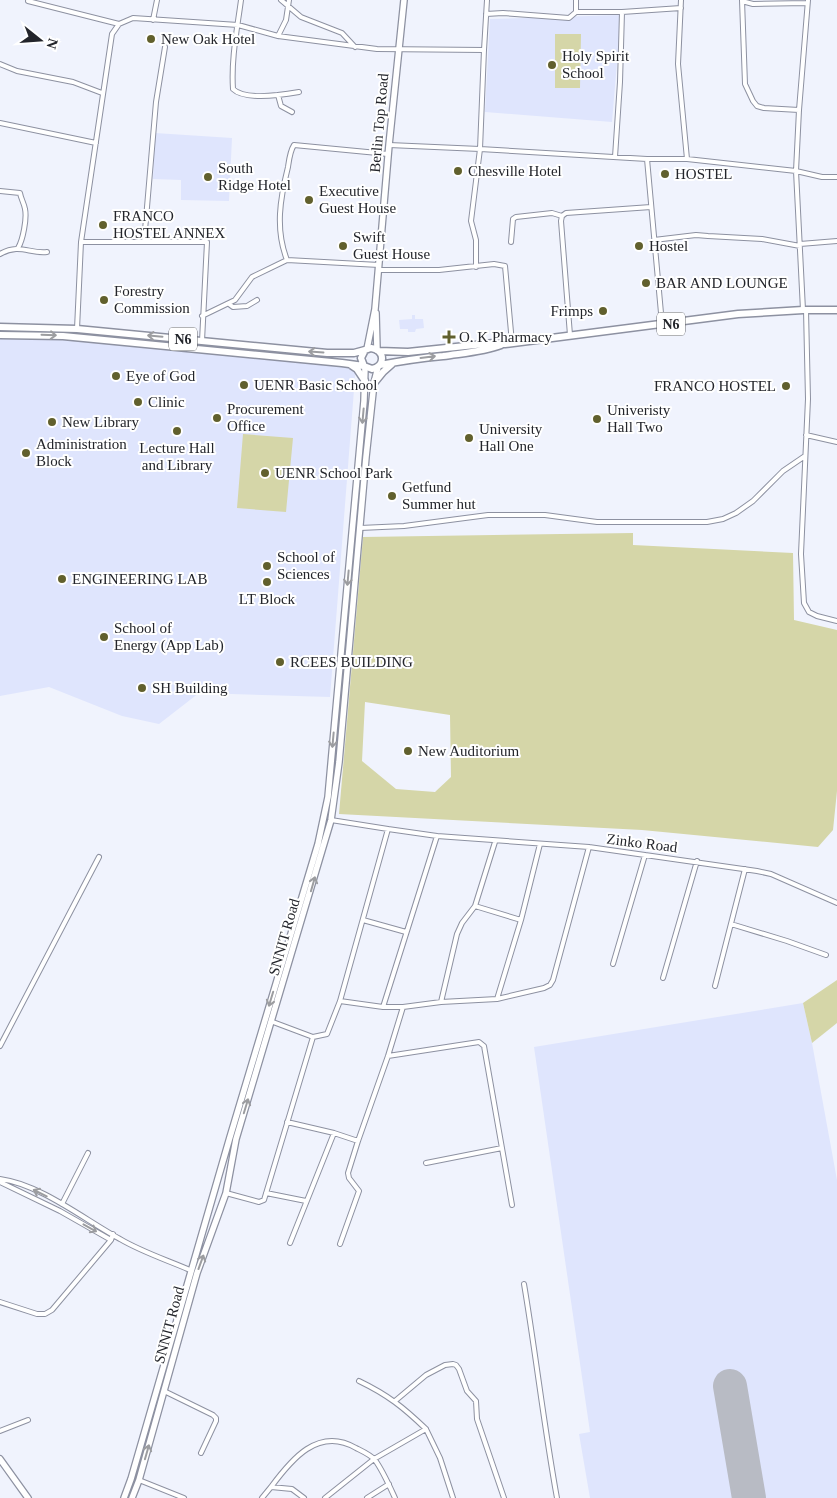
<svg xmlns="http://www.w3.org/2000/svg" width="837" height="1498" font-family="'Times New Roman',serif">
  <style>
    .built { fill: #dfe5fd }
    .green { fill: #d5d6a8; fill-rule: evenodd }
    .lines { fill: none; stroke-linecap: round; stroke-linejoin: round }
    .runway { stroke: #b8bbc4; stroke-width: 34 }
    .street-casing { stroke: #8d91a1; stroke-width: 6 }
    .secondary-casing { stroke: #8d91a1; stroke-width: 8 }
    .primary-casing { stroke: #8d91a1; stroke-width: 9 }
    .street { stroke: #fff; stroke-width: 4 }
    .secondary { stroke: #fff; stroke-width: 5.5 }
    .primary { stroke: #fff; stroke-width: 6 }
    .oneway { stroke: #9c9da0 }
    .poi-dot { fill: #61602d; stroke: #fff; stroke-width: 2 }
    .labels { text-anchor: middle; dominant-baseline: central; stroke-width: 4; stroke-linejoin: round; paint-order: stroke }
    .shield { fill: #fff; stroke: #65666b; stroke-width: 1 }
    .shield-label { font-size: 14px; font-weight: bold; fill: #23252b }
    .poi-label { font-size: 15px; fill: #23252b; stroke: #fff; text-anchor: start }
    .street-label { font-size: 15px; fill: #23252b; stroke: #fff }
  </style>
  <rect width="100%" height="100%" fill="#f0f3fd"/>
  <path class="built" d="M 621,15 L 612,122 L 485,112 L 490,19 Z
    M 155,133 L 232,138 L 229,201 L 181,200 L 181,180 L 153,179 Z
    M 412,315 L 415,315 L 415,319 L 423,319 L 424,328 L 416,329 L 415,332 L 408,332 L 408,329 L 400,329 L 399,320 L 412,319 Z
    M 35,336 L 356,364 L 330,697 L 199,693 L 159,724 L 122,716 L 49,687 L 0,696 L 0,338 Z
    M 803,1003 L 812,1043 L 837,1180 L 837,1498 L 590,1498 L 579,1434 L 590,1432 L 534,1047 Z"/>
  <path class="green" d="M 555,34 L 581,34 L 580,88 L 555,88 Z
    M 243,434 L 293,438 L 286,512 L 237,508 Z
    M 633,533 L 633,545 L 793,553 L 794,620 L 837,630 L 837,791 L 833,830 L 818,847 L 642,830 L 339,814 L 363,537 ZM 365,702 L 450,715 L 451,777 L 435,792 L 396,789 L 362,761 Z
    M 837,980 L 837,1023 L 812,1043 L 803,1003 Z"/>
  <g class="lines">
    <path class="runway" d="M 730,1386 L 749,1498"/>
    <defs>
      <path id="street" d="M 241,0 C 237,30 231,59 233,89 C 245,101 282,95 299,92
        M 281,0 L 301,17 L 342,33 L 355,47
        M 681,0 L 678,64 L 687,159
        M 742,0 L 745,84 L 753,101 L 757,106 L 764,108 L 799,110
        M 808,0 L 799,110 L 796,171 L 822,177 L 837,177
        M 28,1 L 119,24
        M 742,1 L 753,4 L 807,3
        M 576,12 L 576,0
        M 486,14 L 503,13 L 569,18 L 576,12 L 622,12 L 681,8
        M 153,20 L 157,0
        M 278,36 L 286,20 L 289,0
        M 484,50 L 487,0
        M 0,64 L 17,71 L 73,82 L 102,93
        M 278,95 L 281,106 L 292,112
        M 0,123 L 96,143
        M 615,157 L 620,82 L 622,12
        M 647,159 L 662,324
        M 0,191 L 20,193 C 21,199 24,203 25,209 C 27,218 23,240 18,248
        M 654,240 L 696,235 L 708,236 L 762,239 L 800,246
        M 81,242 L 207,242 L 202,341
        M 144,242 L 156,102 L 165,47
        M 511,242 L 513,219 L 516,217 L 552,213 L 562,216
        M 800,244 L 837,241
        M 0,254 C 20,243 29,254 47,252
        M 379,265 L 287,260 C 275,229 280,199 288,167 C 289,160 290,151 294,145 L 388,154
        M 476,267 L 476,240 L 471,221 L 480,149 L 647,159 L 687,159 L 796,171 L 803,310
        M 379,270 L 439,270 L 494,264 L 505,266 L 512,343
        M 229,304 L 233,307 L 247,306 L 257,300
        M 806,310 L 808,399 L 801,554 L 804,603 L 809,612 L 817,616 L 837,621
        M 202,316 L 235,300 L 252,277 L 287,260
        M 77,329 L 81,242 L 112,34 L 119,24 L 133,18 L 238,25 L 278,36 L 377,49 L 484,50 L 480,149 L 389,145
        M 570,335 L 561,221 L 562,216 L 566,213 L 651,207
        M 806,435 L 837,442
        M 360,528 L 404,526 L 488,515 L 545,515 L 597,522 L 707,522 L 723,519 L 736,513 L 753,501 L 783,471 L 805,456
        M 437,836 L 589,847 L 757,871 L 771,874 L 837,903
        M 475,906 L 521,920 L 540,844
        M 363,920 L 406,932
        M 731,924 L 787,941 L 826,955
        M 613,964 L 645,855
        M 663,978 L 697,861
        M 715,986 L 745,869
        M 497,999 L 544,988 L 550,985 L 553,980 L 589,847
        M 340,1001 L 383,1007 L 437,836 L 388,829
        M 441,1002 L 497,999 L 521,920
        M 383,1007 L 403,1007 L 441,1002 L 457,934 L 462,923 L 475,906 L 495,842
        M 273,1022 L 313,1037 L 327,1034 L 340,1001 L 388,829 L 331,820
        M 0,1046 L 99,857
        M 388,1056 L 479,1042 L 484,1046 L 512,1205
        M 287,1122 L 334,1133 L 358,1141 L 388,1056 L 403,1007
        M 426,1163 L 502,1148
        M 0,1179 C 40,1184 85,1220 120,1239 C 142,1252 167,1260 190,1270
        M 0,1182 L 60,1211 L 111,1240
        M 226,1193 L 259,1202 L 264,1200 L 313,1037
        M 266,1193 L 306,1201
        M 62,1204 L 88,1153
        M 290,1243 L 334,1133
        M 340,1244 L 359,1191 L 349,1178 L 348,1173 L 358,1141
        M 524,1284 C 536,1355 544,1427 557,1498
        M 0,1302 L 37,1314 L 45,1314 L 52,1310 L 111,1240 L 113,1234
        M 359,1381 C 388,1395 403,1407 426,1429
        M 164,1391 L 213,1415 L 216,1418 L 216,1421 L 201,1453
        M 395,1401 L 426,1375 L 445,1365 L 453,1364 L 456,1365 L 459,1369 L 467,1391 L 476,1401 L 477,1419 L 504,1498
        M 0,1431 L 28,1420
        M 139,1480 L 184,1498
        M 271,1487 C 291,1460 318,1426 356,1448 C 362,1451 371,1455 375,1460 C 383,1471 389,1485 395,1498
        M 262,1498 L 271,1487 L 292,1489 L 304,1498
        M 325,1498 L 374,1459 L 426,1429 L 440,1458 L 453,1498
        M 367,1498 L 389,1484"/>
      <path id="secondary" d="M 376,313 L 377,350
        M 367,349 L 375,309 L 389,145 L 404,0
        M 0,1459 L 28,1498
        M 124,1498 L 131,1479 L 230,1137 L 318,844 L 328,797 L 364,401 L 365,367
        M 132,1498 L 139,1480 L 197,1273 L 226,1193 L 236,1139 L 331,820 L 339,762 L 366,457 L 374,383 L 378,367"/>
      <path id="primary" d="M 0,327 L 77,329 L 327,353 L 354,353 L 365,350
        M 0,335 L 63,336 L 342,363 L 364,366 L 372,369 C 386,366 385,350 371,348 L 365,350 L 361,358 L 364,366
        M 379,351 L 408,352 L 494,343 L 505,344 L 738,314 L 803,310 L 837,310
        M 351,365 L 357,369 L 365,381
        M 380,365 C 401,361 421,358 443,356 C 462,353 483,352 501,345
        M 374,383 L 383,372 L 392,364"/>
    </defs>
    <use href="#street" class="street-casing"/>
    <use href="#secondary" class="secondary-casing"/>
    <use href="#primary" class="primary-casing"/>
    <use href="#street" class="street"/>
    <use href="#secondary" class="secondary"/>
    <use href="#primary" class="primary"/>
  </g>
  <defs><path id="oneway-shaft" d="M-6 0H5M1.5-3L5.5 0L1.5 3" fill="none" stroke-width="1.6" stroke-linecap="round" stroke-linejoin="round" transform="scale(1.25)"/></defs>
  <g class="oneway">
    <use href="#oneway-shaft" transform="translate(49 335) rotate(2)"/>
    <use href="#oneway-shaft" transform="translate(155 336) rotate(-175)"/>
    <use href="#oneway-shaft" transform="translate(316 352) rotate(-176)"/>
    <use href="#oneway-shaft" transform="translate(428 357) rotate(-7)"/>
    <use href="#oneway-shaft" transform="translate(363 416) rotate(95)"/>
    <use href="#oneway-shaft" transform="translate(348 578) rotate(95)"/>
    <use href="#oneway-shaft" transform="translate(333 740) rotate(95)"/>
    <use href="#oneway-shaft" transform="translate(313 884) rotate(-74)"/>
    <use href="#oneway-shaft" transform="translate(271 999) rotate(107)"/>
    <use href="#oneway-shaft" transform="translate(246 1106) rotate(-73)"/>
    <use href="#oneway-shaft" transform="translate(40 1193) rotate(-154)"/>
    <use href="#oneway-shaft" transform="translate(90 1228) rotate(29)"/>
    <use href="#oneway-shaft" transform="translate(201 1262) rotate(-70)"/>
    <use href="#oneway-shaft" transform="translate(147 1452) rotate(-74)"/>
  </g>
  <g class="poi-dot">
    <circle cx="151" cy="39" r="5"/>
    <circle cx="552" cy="65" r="5"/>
    <circle cx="458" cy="171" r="5"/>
    <circle cx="665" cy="174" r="5"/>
    <circle cx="208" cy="177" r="5"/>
    <circle cx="309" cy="200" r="5"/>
    <circle cx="103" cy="225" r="5"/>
    <circle cx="343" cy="246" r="5"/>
    <circle cx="639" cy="246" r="5"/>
    <circle cx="646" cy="283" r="5"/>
    <circle cx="104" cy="300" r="5"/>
    <circle cx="603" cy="311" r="5"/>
    <path d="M446.5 329.5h5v5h5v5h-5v5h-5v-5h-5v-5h5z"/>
    <circle cx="116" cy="376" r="5"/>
    <circle cx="244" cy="385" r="5"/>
    <circle cx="786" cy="386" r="5"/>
    <circle cx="138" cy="402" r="5"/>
    <circle cx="217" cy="418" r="5"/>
    <circle cx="597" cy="419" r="5"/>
    <circle cx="52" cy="422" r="5"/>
    <circle cx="177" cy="431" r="5"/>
    <circle cx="469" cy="438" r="5"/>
    <circle cx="26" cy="453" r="5"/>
    <circle cx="265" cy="473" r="5"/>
    <circle cx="392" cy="496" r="5"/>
    <circle cx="267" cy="566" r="5"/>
    <circle cx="62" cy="579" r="5"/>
    <circle cx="267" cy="582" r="5"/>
    <circle cx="104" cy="637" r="5"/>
    <circle cx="280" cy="662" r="5"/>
    <circle cx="142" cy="688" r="5"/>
    <circle cx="408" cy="751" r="5"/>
  </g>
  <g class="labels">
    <g class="shield">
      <rect x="657" y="312.5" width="28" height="23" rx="4"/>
      <rect x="169" y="327.5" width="28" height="23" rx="4"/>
    </g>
    <g class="shield-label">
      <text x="671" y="324">N6</text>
      <text x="183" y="339">N6</text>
    </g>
    <g class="poi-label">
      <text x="161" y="39">New Oak Hotel</text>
      <text x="562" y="56">Holy Spirit<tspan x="562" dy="17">School</tspan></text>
      <text x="218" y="168">South<tspan x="218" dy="17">Ridge Hotel</tspan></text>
      <text x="468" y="171">Chesville Hotel</text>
      <text x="675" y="174">HOSTEL</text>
      <text x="319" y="191">Executive<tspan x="319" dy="17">Guest House</tspan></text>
      <text x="113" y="216">FRANCO<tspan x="113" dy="17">HOSTEL ANNEX</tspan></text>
      <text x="353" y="237">Swift<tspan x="353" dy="17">Guest House</tspan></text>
      <text x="649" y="246">Hostel</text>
      <text x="656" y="283">BAR AND LOUNGE</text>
      <text x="114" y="291">Forestry<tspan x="114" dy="17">Commission</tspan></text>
      <text x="593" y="311" text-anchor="end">Frimps</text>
      <text x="459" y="337">O. K Pharmacy</text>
      <text x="126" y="376">Eye of God</text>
      <text x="254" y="385">UENR Basic School</text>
      <text x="776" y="386" text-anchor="end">FRANCO HOSTEL</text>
      <text x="148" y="402">Clinic</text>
      <text x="227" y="409">Procurement<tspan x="227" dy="17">Office</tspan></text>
      <text x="607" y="410">Univeristy<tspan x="607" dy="17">Hall Two</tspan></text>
      <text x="62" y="422">New Library</text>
      <text x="479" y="429">University<tspan x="479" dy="17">Hall One</tspan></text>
      <text x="36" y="444">Administration<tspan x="36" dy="17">Block</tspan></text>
      <text x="177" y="448" text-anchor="middle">Lecture Hall<tspan x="177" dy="17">and Library</tspan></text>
      <text x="275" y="473">UENR School Park</text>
      <text x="402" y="487">Getfund<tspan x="402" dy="17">Summer hut</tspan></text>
      <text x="277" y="557">School of<tspan x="277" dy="17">Sciences</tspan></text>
      <text x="72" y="579">ENGINEERING LAB</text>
      <text x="267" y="599" text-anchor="middle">LT Block</text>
      <text x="114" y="628">School of<tspan x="114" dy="17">Energy (App Lab)</tspan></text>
      <text x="290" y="662">RCEES BUILDING</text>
      <text x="152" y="688">SH Building</text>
      <text x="418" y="751">New Auditorium</text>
    </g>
    <g class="street-label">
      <text transform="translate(379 123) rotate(-85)">Berlin Top Road</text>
      <text transform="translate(642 843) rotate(7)">Zinko Road</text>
      <text transform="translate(284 937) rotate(-74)">SNNIT Road</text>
      <text transform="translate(169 1325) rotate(-75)">SNNIT Road</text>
    </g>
  </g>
  <g transform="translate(40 40) rotate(107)" stroke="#ffffff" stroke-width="4" paint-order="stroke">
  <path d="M0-4L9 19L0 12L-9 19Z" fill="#23252b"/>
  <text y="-8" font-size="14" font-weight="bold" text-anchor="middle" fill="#23252b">N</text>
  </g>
</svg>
